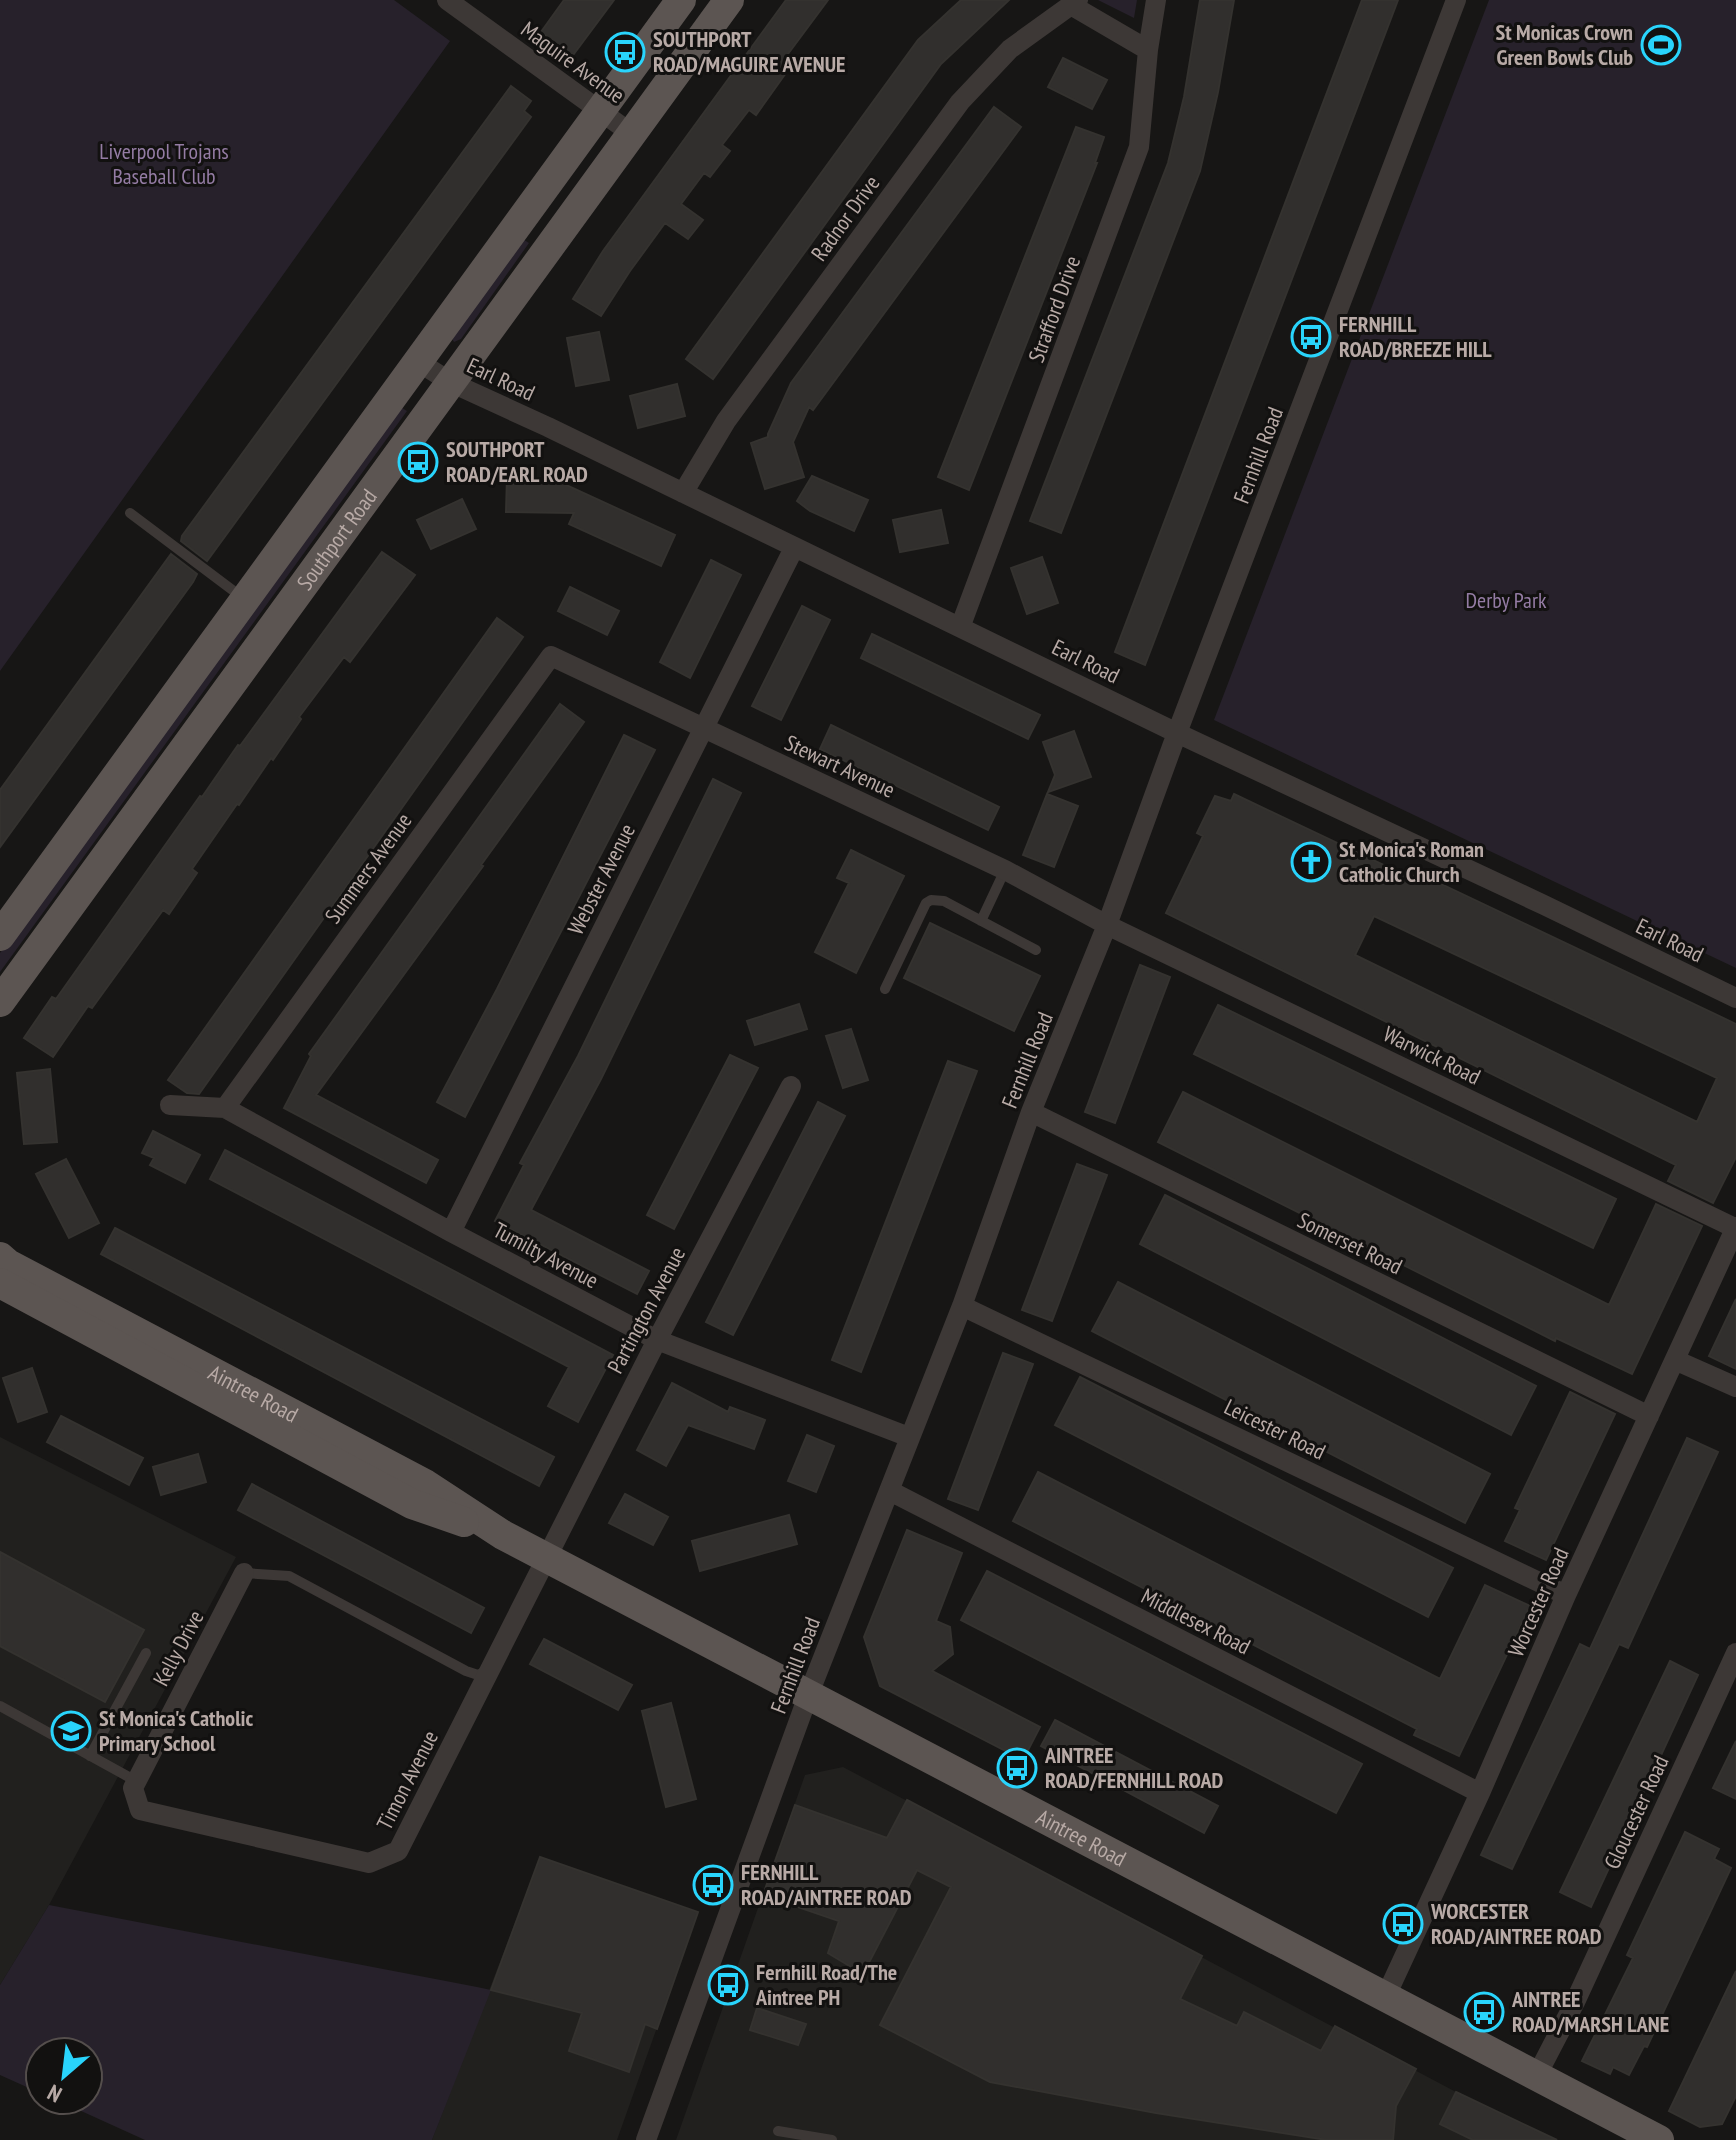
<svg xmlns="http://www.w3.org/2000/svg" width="1736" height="2140" font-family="'PT Sans Narrow',sans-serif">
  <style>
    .built { fill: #21201e }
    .green { fill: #27212b }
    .building { fill: #312f2d; stroke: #34322f; stroke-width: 2; fill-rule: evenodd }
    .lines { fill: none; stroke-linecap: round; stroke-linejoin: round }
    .lane { stroke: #3d3836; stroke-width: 10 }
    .street { stroke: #3d3836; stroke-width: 20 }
    .primary { stroke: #5c5552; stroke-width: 30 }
    .labels { text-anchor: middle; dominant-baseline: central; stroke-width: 6; stroke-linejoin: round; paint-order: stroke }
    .poi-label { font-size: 22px; font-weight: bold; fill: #b8aaa6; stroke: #121110; text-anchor: start }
    .street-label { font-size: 22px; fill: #b8aaa6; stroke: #121110 }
    .park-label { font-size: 22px; fill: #947ca4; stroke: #121110 }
  </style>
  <rect width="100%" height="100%" fill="#171615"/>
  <path class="built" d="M 0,1437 L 236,1557 L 49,1905 L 0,1985 Z
    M 843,1767 L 1456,2092 L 1555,2140 L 676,2140 L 805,1775 Z
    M 540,1857 L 698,1912 L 617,2140 L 432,2140 Z"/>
  <path class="green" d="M 0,0 L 394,0 L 450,41 L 0,671 Z
    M 1098,0 L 1137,0 L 1134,18 Z
    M 1489,0 L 1736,0 L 1736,968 L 1214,720 Z
    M 521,238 L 529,243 L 461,339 L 454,342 L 451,337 Z
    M 397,405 L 407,411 L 0,972 L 0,953 Z
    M 49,1905 L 477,1987 L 491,1990 L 432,2140 L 145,2140 L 57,2100 L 88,2100 L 88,2052 L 40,2052 L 40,2093 L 0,2075 L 0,1985 Z"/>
  <path class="building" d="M 564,0 L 614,0 L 573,55 L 541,32 Z
    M 786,0 L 828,0 L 785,58 L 793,63 L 756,115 L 749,110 L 722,145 L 730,151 L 710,177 L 704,173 L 681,204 L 703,220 L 688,239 L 665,223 L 630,271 L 601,316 L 573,299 L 603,251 Z
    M 961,0 L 1009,0 L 941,64 L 713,379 L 686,359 L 918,40 Z
    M 1200,0 L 1234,0 L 1218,92 L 1200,171 L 1061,533 L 1030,521 L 1168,163 L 1184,97 Z
    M 1362,0 L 1398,0 L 1145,665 L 1115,652 Z
    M 1063,58 L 1107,80 L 1092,109 L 1048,87 Z
    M 511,86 L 531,101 L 524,111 L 531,117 L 207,561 L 181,541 L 182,536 Z
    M 994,107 L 1021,127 L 813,410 L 809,407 L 793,442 L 804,477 L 765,489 L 751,443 L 768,437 L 768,434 L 791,383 Z
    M 1076,127 L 1104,137 L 1095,163 L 1097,163 L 969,490 L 938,477 Z
    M 599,332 L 609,380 L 576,386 L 567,338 Z
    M 677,384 L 685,416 L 638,428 L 630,396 Z
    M 812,476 L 868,500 L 854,531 L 810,511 L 797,501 Z
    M 507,477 L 551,478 L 675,535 L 661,566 L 569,524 L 574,513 L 506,512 Z
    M 462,499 L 476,529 L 431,549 L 417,520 Z
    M 941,510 L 948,543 L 900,552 L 893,520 Z
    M 382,552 L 415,575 L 350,662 L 344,657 L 299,717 L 301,719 L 273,760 L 271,758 L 239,805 L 237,804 L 192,869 L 197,873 L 169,914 L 163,910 L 92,1008 L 88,1006 L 53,1057 L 24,1038 L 52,997 L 56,999 L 200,796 L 202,797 L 238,745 L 240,746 Z
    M 171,554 L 197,574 L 193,582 L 0,847 L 0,790 Z
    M 1042,557 L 1058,603 L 1027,614 L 1011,568 Z
    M 711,560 L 741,575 L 690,678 L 660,662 Z
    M 570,587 L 619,611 L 607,635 L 558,611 Z
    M 802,606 L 830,620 L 781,720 L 752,706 Z
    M 497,618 L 523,637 L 199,1094 L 187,1093 L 168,1080 Z
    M 872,634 L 1040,715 L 1028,739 L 861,658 Z
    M 560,704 L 584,722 L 481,865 L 483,866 L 316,1095 L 438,1160 L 426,1183 L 284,1108 L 311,1056 L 309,1054 Z
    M 831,725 L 999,807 L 988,830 L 820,749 Z
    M 1074,731 L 1091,777 L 1048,792 L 1055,775 L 1043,742 Z
    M 624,735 L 655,750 L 465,1117 L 437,1102 L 497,989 Z
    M 713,779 L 741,793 L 601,1079 L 531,1210 L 649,1271 L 637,1294 L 495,1221 L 524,1165 L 520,1163 L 578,1056 Z
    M 1047,794 L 1078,806 L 1054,867 L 1023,855 Z
    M 1234,794 L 1413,879 L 1416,872 L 1736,1024 L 1736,1157 L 1713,1203 L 1668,1181 L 1676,1165 L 1166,913 L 1203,836 L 1197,833 L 1215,796 L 1231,801 ZM 1374,916 L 1717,1078 L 1697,1122 L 1355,955 Z
    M 851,850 L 904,876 L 856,973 L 815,952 L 849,883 L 837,878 Z
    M 930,923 L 1040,976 L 1014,1031 L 904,978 Z
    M 1140,965 L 1170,977 L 1115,1123 L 1085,1112 Z
    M 799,1004 L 807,1029 L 755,1045 L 747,1021 Z
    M 1218,1005 L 1616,1199 L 1593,1248 L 1194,1054 Z
    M 851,1029 L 868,1080 L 843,1088 L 826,1036 Z
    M 730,1055 L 758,1068 L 674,1229 L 647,1215 Z
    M 948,1061 L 977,1071 L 861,1372 L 832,1360 Z
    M 50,1069 L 57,1142 L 24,1144 L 17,1073 Z
    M 1183,1092 L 1609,1305 L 1656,1204 L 1702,1226 L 1632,1374 L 1556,1338 L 1555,1341 L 1158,1142 Z
    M 818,1102 L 845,1116 L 733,1335 L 706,1322 Z
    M 153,1131 L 200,1155 L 185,1183 L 150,1165 L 154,1158 L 142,1153 Z
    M 225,1150 L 613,1355 L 578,1422 L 548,1406 L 569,1367 L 210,1179 Z
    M 66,1159 L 99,1223 L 69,1238 L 36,1174 Z
    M 1077,1164 L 1107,1175 L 1052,1321 L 1022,1310 Z
    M 1165,1195 L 1536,1386 L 1511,1435 L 1140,1244 Z
    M 115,1228 L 554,1457 L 539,1486 L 101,1254 Z
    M 1118,1282 L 1490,1474 L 1465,1523 L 1092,1331 Z
    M 1736,1299 L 1736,1369 L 1709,1356 Z
    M 1003,1353 L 1033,1364 L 978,1510 L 948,1499 Z
    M 32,1368 L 47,1412 L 18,1422 L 3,1378 Z
    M 1080,1377 L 1453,1568 L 1428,1617 L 1055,1425 Z
    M 672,1383 L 728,1412 L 730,1407 L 765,1420 L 754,1449 L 688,1425 L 666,1466 L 637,1450 Z
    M 1570,1392 L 1615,1414 L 1546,1560 L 1505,1541 L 1520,1510 L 1515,1508 Z
    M 61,1416 L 143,1458 L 129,1485 L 47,1442 Z
    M 807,1435 L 834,1446 L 816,1492 L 788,1481 Z
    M 1687,1438 L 1718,1452 L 1628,1648 L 1619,1644 L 1512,1869 L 1481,1855 L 1580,1644 L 1590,1649 Z
    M 198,1454 L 206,1482 L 161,1495 L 153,1467 Z
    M 1038,1472 L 1440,1679 L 1485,1585 L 1530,1606 L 1459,1756 L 1414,1735 L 1417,1729 L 1013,1521 Z
    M 252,1484 L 484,1608 L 471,1633 L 238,1510 Z
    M 625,1494 L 668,1517 L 653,1545 L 609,1523 Z
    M 789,1515 L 797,1544 L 700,1571 L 692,1541 Z
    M 907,1530 L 962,1553 L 936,1621 L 950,1627 L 953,1654 L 932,1671 L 1040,1727 L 1023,1760 L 880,1686 L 864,1637 Z
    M 0,1552 L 144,1630 L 105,1702 L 0,1646 Z
    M 987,1571 L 1362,1764 L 1336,1813 L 961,1620 Z
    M 544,1639 L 632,1685 L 618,1710 L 530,1664 Z
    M 1670,1661 L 1698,1675 L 1591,1907 L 1560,1892 Z
    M 671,1703 L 696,1799 L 666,1807 L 642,1711 Z
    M 1055,1720 L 1218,1806 L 1204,1833 L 1041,1746 Z
    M 1736,1741 L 1736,1799 L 1713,1788 Z
    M 907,1800 L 1202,1956 L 1180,1999 L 1237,2026 L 1244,2012 L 1321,2051 L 1335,2026 L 1416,2069 L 1396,2106 L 1393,2140 L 1327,2140 L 1156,2113 L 990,2082 L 880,2025 L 951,1887 L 917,1870 L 863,1974 L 828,1953 L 839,1921 L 763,1895 L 795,1805 L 887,1838 Z
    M 1685,1832 L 1719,1849 L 1714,1859 L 1731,1868 L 1647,2047 L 1644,2046 L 1629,2075 L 1613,2067 L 1610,2074 L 1582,2061 L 1633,1958 L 1627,1955 Z
    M 540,1857 L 698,1912 L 657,2029 L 645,2024 L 629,2072 L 569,2051 L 582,2013 L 491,1990 Z
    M 1736,1971 L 1736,2096 L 1722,2124 L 1700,2127 L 1669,2111 Z
    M 757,2008 L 806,2024 L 798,2045 L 750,2030 Z
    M 1456,2092 L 1557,2140 L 1473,2140 L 1440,2124 Z"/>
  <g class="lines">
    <path class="lane" d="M 130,513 L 243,598
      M 981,921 L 1005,870
      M 885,989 L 926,903 L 931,900 L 944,901 L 1036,950
      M 244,1573 L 289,1576 L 466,1671 L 478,1675 L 488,1670
      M 0,1706 L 136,1781
      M 90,1756 L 146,1653
      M 778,2131 L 832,2140"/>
    <path class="street" d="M 447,0 L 632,134
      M 1071,5 L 1148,50
      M 417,361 L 452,383 L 548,427 L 1177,733 L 1544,905 L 1736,998
      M 683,493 L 726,421 L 960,102 L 1010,49 L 1078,0
      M 961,625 L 1139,147 L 1148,50 L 1156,0
      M 170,1105 L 225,1108 L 451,1232 L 657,1340 L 909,1437
      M 225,1108 L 551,656 L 1005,870 L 1107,925 L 1735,1228
      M 1031,1112 L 1649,1416
      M 451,1232 L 794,548
      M 962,1306 L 1566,1595
      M 1675,1360 L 1736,1387
      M 890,1491 L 1480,1793
      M 244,1573 L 133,1788 L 140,1810 L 369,1863 L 398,1851 L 657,1340 L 791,1086
      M 1385,1998 L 1480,1793 L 1566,1595 L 1736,1227
      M 1536,2077 L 1575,2002 L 1736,1653
      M 646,2140 L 808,1696 L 962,1306 L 1031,1112 L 1107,925 L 1177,733 L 1456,0"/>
    <g class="primary">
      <path d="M 0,936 L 681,0"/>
      <path id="s1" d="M 0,1002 L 729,0"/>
      <path id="s2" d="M 0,1257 L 8,1264 L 425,1484 L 503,1535 L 1659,2140"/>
      <path d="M 0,1283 L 412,1504 L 464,1522"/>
    </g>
  </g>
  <defs>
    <symbol id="stadium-ring" viewBox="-11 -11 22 22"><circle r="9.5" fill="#121110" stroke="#29d4fc" stroke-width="1.5"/><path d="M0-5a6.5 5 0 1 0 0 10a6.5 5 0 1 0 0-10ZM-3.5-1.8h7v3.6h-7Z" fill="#29d4fc"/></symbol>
    <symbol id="bus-ring" viewBox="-11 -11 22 22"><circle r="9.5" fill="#121110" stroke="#29d4fc" stroke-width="1.5"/><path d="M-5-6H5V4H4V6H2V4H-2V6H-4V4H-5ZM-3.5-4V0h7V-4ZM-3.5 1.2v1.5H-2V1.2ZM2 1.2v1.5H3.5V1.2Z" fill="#29d4fc"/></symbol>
    <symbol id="church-ring" viewBox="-11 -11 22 22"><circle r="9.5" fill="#121110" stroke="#29d4fc" stroke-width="1.5"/><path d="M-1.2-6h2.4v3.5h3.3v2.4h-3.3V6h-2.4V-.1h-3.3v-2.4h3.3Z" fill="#29d4fc"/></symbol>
    <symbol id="school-ring" viewBox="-11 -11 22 22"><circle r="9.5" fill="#121110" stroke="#29d4fc" stroke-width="1.5"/><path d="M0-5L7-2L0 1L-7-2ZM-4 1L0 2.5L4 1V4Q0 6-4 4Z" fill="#29d4fc"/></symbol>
  </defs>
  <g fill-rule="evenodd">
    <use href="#stadium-ring" x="1639" y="23" width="44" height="44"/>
    <use href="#bus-ring" x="603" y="30" width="44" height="44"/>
    <use href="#bus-ring" x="1289" y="315" width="44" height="44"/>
    <use href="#bus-ring" x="396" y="440" width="44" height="44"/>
    <use href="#church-ring" x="1289" y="840" width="44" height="44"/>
    <use href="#school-ring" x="49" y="1709" width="44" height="44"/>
    <use href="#bus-ring" x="995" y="1746" width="44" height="44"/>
    <use href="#bus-ring" x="691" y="1863" width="44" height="44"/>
    <use href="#bus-ring" x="1381" y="1902" width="44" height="44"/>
    <use href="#bus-ring" x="706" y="1963" width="44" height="44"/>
    <use href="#bus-ring" x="1462" y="1990" width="44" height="44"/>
  </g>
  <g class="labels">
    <g class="poi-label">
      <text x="1633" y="32" text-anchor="end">St Monicas Crown<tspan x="1633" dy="25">Green Bowls Club</tspan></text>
      <text x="653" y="39">SOUTHPORT<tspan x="653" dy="25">ROAD/MAGUIRE AVENUE</tspan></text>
      <text x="1339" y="324">FERNHILL<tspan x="1339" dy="25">ROAD/BREEZE HILL</tspan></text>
      <text x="446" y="449">SOUTHPORT<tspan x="446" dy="25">ROAD/EARL ROAD</tspan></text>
      <text x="1339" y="849">St Monica's Roman<tspan x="1339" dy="25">Catholic Church</tspan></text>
      <text x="99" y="1718">St Monica's Catholic<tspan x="99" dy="25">Primary School</tspan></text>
      <text x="1045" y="1755">AINTREE<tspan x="1045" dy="25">ROAD/FERNHILL ROAD</tspan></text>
      <text x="741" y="1872">FERNHILL<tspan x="741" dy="25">ROAD/AINTREE ROAD</tspan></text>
      <text x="1431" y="1911">WORCESTER<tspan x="1431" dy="25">ROAD/AINTREE ROAD</tspan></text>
      <text x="756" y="1972">Fernhill Road/The<tspan x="756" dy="25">Aintree PH</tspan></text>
      <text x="1512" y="1999">AINTREE<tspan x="1512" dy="25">ROAD/MARSH LANE</tspan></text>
    </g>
    <g class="street-label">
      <text transform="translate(573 62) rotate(36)">Maguire Avenue</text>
      <text transform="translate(845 218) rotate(-54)">Radnor Drive</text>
      <text transform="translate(1054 309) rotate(-70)">Strafford Drive</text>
      <text transform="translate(501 379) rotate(25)">Earl Road</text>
      <text transform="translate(1258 455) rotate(-69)">Fernhill Road</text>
      <text stroke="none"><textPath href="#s1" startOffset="572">Southport Road</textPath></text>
      <text transform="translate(1086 661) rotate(26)">Earl Road</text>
      <text transform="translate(840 766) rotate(25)">Stewart Avenue</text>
      <text transform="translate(368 868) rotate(-54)">Summers Avenue</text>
      <text transform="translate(601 879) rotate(-63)">Webster Avenue</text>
      <text transform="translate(1670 940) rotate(26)">Earl Road</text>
      <text transform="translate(1432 1055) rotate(26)">Warwick Road</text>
      <text transform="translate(1027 1060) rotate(-68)">Fernhill Road</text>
      <text transform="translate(1350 1243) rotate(26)">Somerset Road</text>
      <text transform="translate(546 1255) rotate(28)">Tumilty Avenue</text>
      <text transform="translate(646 1310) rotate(-62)">Partington Avenue</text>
      <text stroke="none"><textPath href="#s2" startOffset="288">Aintree Road</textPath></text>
      <text transform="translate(1275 1429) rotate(26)">Leicester Road</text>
      <text transform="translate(1538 1602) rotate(-66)">Worcester Road</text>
      <text transform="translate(1196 1621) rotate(27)">Middlesex Road</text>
      <text transform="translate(178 1648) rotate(-62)">Kelly Drive</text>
      <text transform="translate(795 1665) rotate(-69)">Fernhill Road</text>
      <text transform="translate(407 1780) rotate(-63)">Timon Avenue</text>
      <text transform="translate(1636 1812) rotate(-65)">Gloucester Road</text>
      <text stroke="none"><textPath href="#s2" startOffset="1228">Aintree Road</textPath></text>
    </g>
    <g class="park-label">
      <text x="164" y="151">Liverpool Trojans<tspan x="164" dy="25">Baseball Club</tspan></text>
      <text x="1506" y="600">Derby Park</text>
    </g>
  </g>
  <g transform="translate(64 2076) rotate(208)"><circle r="38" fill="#121110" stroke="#544e4c" stroke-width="2"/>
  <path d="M0-6L14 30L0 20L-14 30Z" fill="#29d4fc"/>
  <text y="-12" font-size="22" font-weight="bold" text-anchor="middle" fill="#b8aaa6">N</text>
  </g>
</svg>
